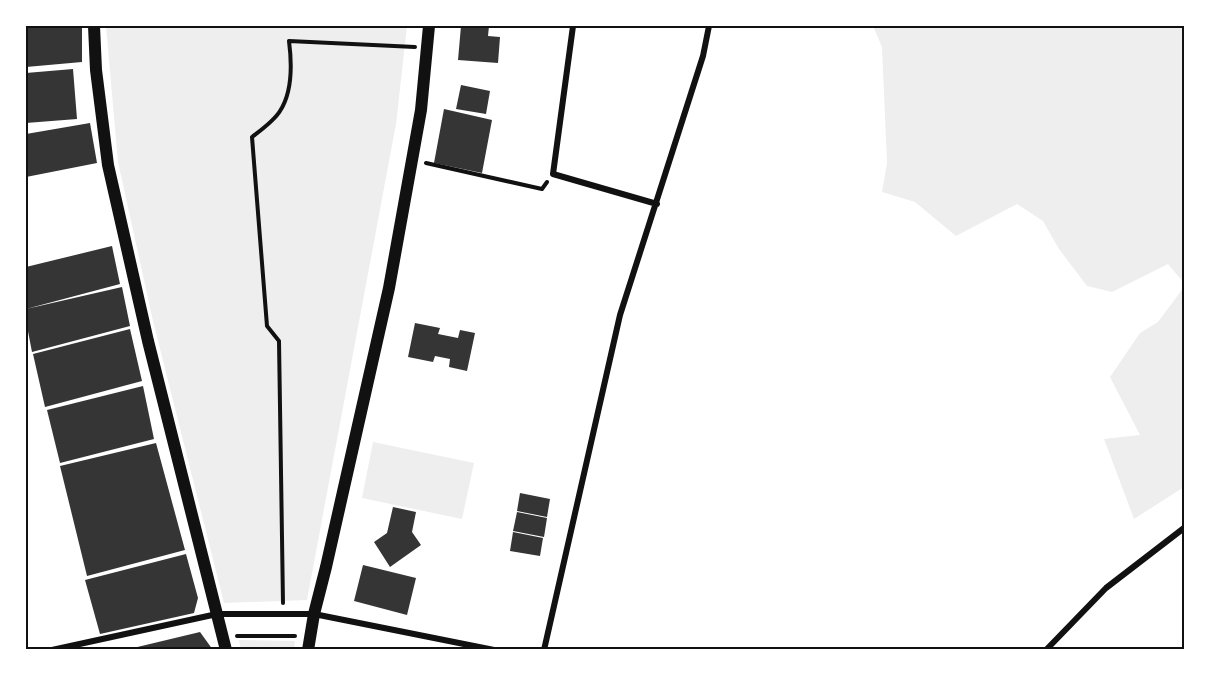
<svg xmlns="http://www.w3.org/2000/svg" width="1210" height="675" font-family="'IBM Plex Serif',serif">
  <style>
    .green { fill: #eee }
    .building { fill: #353535 }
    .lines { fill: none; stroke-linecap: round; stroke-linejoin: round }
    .path { stroke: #111; stroke-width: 4 }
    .minor { stroke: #111; stroke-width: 6 }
    .secondary { stroke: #111; stroke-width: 12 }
    .neatline { fill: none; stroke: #111; stroke-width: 2 }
  </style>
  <rect width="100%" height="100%" fill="#fff"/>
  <path class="green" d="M 106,26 L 407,26 L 396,124 L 307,600 L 224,603 L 153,321 L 118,162 Z
    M 873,26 L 1184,26 L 1184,283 L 1168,264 L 1112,292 L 1087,286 L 1059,249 L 1043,221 L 1017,204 L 956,236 L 915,202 L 882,192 L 887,163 L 882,47 Z
    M 1184,287 L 1184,487 L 1134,519 L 1104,439 L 1140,435 L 1110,377 L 1140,333 L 1158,322 Z
    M 373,442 L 474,463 L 462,519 L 362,498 Z
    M 239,640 L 295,641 L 294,649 L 241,650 Z"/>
  <path class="building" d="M 26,26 L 82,26 L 82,62 L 26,67 Z
    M 461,26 L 489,26 L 488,36 L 500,37 L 498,63 L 458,60 Z
    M 73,69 L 77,119 L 26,123 L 26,73 Z
    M 461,85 L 490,91 L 486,114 L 456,109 Z
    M 444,109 L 492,120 L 482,173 L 434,163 Z
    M 90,123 L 97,163 L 26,177 L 26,134 Z
    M 112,246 L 120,284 L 26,309 L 26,267 Z
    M 122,287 L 130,326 L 32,352 L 26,321 L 26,309 Z
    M 415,323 L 440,328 L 438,334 L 458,338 L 460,330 L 475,333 L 467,371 L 449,367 L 450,359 L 435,356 L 433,362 L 408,357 Z
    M 130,329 L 142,381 L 45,407 L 33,354 Z
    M 143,386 L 154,439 L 60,463 L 47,410 Z
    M 156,443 L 185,550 L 87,576 L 60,466 Z
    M 520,493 L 550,499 L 547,517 L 517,511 Z
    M 393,507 L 416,512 L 412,532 L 421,545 L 390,567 L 374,542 L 387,533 Z
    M 517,512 L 547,518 L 544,537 L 513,531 Z
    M 513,532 L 543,538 L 540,556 L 510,551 Z
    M 186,554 L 198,598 L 194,613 L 100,634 L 85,580 Z
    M 363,565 L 416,578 L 407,615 L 354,601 Z
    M 200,632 L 213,650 L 129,650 L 129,649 Z"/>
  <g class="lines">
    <path class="path" d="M 426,163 L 542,189 L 547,182
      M 283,603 L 279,341 L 267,326 L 252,137 C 261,130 274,121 280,111 C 293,91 292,64 289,41 L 415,47
      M 237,636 L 295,636"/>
    <path class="minor" d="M 573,26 L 553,174 L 657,204
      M 52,650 L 217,614 L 314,614 L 494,650
      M 544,650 L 620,315 L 703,56 L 709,26
      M 1046,650 L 1106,588 L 1184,528"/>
    <path class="secondary" d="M 94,26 L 96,70 L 108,165 L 148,341 L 226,650
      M 308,650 L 314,614 L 326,567 L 389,288 L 421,110 L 429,26"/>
  </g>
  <rect width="1210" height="675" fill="none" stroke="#ffffff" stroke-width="54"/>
  <rect x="27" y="27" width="1156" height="621" class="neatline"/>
</svg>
